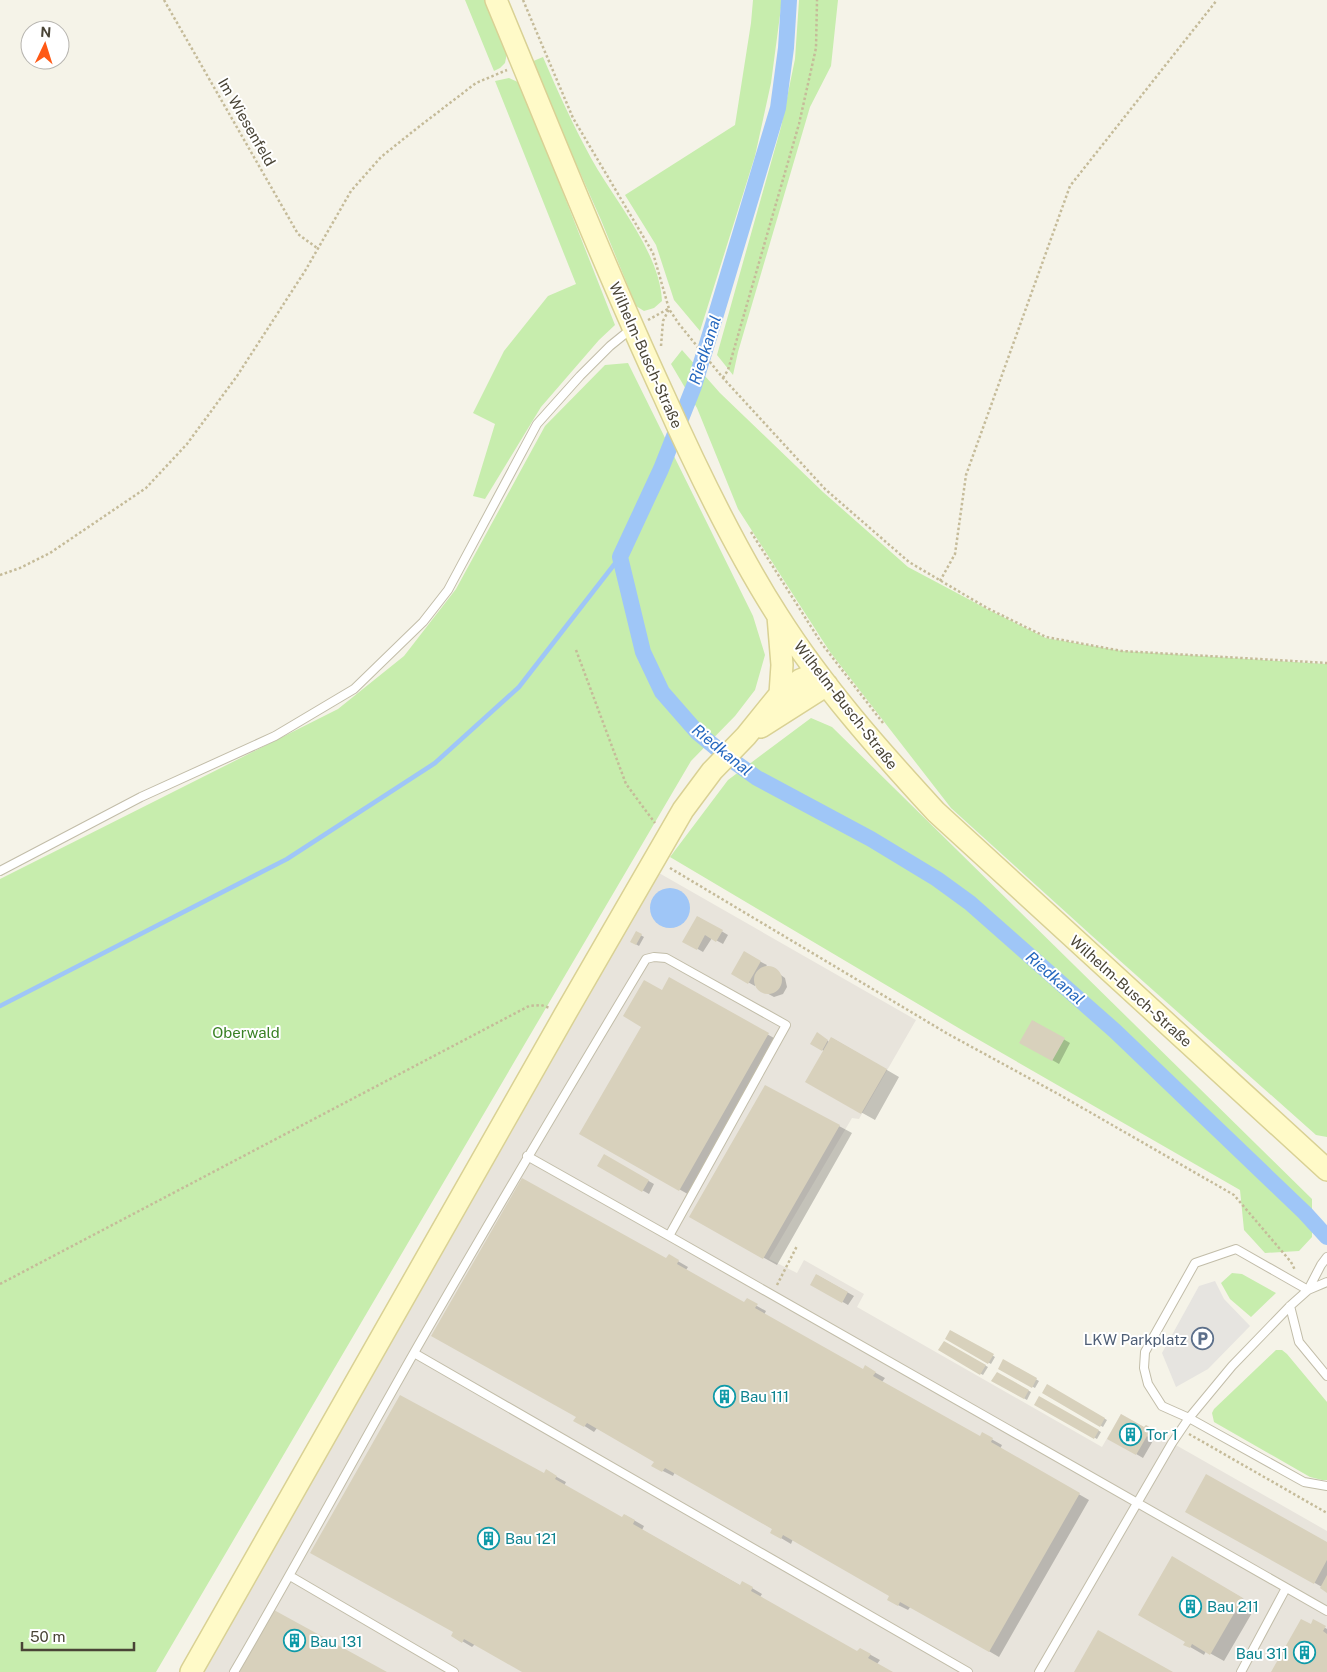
<svg xmlns="http://www.w3.org/2000/svg" width="1327" height="1672" font-family="'Public Sans',sans-serif">
  <style>
    .industrial { fill: #e8e4dc }
    .green { fill: #c7edad }
    .parking { fill: #e6e4e0 }
    .water { fill: #9fc6f7 }
    .shadow { fill: #0003 }
    .lines { fill: none; stroke-linecap: round; stroke-linejoin: round }
    .stream { stroke: #9fc6f7; stroke-width: 4.5 }
    .canal { stroke: #9fc6f7; stroke-width: 16 }
    .building { fill: #d8d1bc }
    .lane-casing { stroke: #c2bda9; stroke-width: 10 }
    .secondary-casing { stroke: #d9d194; stroke-width: 24 }
    .path { stroke: #c5bb99; stroke-width: 2.5; stroke-dasharray: 2.5 2.5; stroke-linecap: butt }
    .lane { stroke: #fff; stroke-width: 8 }
    .secondary { stroke: #fffac8; stroke-width: 21 }
    .labels { text-anchor: middle; dominant-baseline: central; stroke-width: 4; stroke-linejoin: round; paint-order: stroke }
    .street-label { font-size: 15px; fill: #494436; stroke: #fff }
    .park-label { font-size: 15px; fill: #398123; stroke: #fff }
    .service-label { font-size: 15px; fill: #4e5e75; stroke: #fff; text-anchor: end }
    .culture-label { font-size: 15px; fill: #0d838f; stroke: #fff; text-anchor: start }
    .water-label { font-size: 16px; font-style: italic; fill: #2568bf; stroke: #fff }
  </style>
  <rect width="100%" height="100%" fill="#f5f3e8"/>
  <path class="industrial" d="M 659,873 L 916,1020 L 859,1119 L 852,1118 L 769,1259 L 797,1273 L 804,1260 L 864,1294 L 857,1307 L 1102,1447 L 1121,1414 L 1144,1427 L 1146,1425 L 1154,1430 L 1153,1432 L 1327,1531 L 1327,1672 L 204,1672 Z"/>
  <path class="green" d="M 465,0 L 485,0 L 507,53 L 505,63 L 500,68 L 494,71 Z
    M 753,0 L 782,0 L 771,83 L 755,156 L 700,331 L 674,300 L 656,245 L 625,195 L 735,125 L 751,23 Z
    M 799,0 L 838,0 L 831,66 L 810,107 L 738,352 L 733,375 L 717,355 L 781,127 L 795,59 Z
    M 543,57 C 558,92 573,125 591,158 C 614,200 660,252 662,301 L 654,308 L 644,311 L 636,306 L 601,220 L 531,62 Z
    M 509,78 L 520,83 L 615,325 L 599,340 L 541,407 L 485,499 L 473,496 L 495,424 L 473,413 L 504,351 L 548,296 L 576,284 L 495,81 Z
    M 682,350 L 720,393 L 823,492 L 908,567 L 987,609 L 1046,638 L 1122,651 L 1327,664 L 1327,1137 L 1316,1135 L 1091,935 L 951,808 L 830,652 L 738,509 L 697,408 L 671,364 Z
    M 628,363 L 753,616 L 765,655 L 755,690 L 735,716 L 691,761 L 156,1672 L 0,1672 L 0,879 L 338,709 L 404,656 L 456,589 L 545,426 L 605,365 Z
    M 811,718 L 832,727 L 1312,1199 L 1312,1237 L 1299,1251 L 1265,1253 L 1244,1230 L 1240,1190 L 967,1033 L 670,857 L 728,780 Z
    M 1232,1273 L 1242,1274 L 1276,1293 L 1251,1317 L 1230,1299 L 1221,1283 Z
    M 1276,1350 L 1282,1350 L 1287,1354 L 1327,1402 L 1327,1480 L 1322,1480 L 1310,1477 L 1214,1422 L 1212,1413 L 1214,1409 Z"/>
  <path class="parking" d="M 1215,1281 L 1224,1299 L 1250,1326 L 1208,1369 L 1176,1387 L 1162,1353 L 1199,1286 Z"/>
  <path class="water" d="M650 908a20 20 0 1 1 40 0a20 20 0 1 1-40 0Z"/>
  <path class="shadow" d="M 698,917 L 728,935 L 723,944 L 712,938 L 703,952 L 684,941 Z
    M 637,933 L 644,937 L 639,946 L 632,942 Z
    M 744,953 L 767,965 L 764,969 L 771,968 L 785,978 L 787,987 L 783,994 L 774,997 L 759,989 L 756,983 L 755,986 L 733,974 Z
    M 670,979 L 781,1042 L 693,1197 L 581,1134 Z
    M 1033,1021 L 1070,1043 L 1059,1064 L 1021,1042 Z
    M 820,1035 L 829,1042 L 832,1038 L 899,1077 L 875,1120 L 807,1082 L 824,1051 L 812,1044 Z
    M 839,1126 L 852,1133 L 777,1265 L 691,1217 Z
    M 604,1156 L 654,1184 L 649,1194 L 599,1166 Z
    M 669,1256 L 688,1267 L 686,1270 L 745,1304 L 747,1300 L 757,1306 L 766,1311 L 764,1315 L 863,1371 L 865,1367 L 885,1378 L 882,1382 L 981,1438 L 983,1434 L 993,1440 L 1002,1445 L 1000,1449 L 1089,1500 L 999,1657 L 911,1606 L 908,1610 L 898,1605 L 891,1595 L 793,1539 L 791,1544 L 771,1532 L 773,1529 L 675,1472 L 673,1476 L 663,1471 L 655,1461 L 597,1428 L 594,1432 L 575,1420 Z
    M 817,1275 L 854,1296 L 848,1305 L 812,1284 Z
    M 951,1331 L 995,1357 L 991,1364 L 947,1338 Z
    M 944,1342 L 988,1367 L 983,1375 L 940,1350 Z
    M 1004,1361 L 1039,1381 L 1035,1388 L 999,1369 Z
    M 997,1373 L 1031,1392 L 1027,1400 L 993,1381 Z
    M 1047,1386 L 1107,1420 L 1103,1427 L 1043,1392 Z
    M 1040,1398 L 1101,1432 L 1097,1439 L 1036,1405 Z
    M 1146,1427 L 1159,1434 L 1156,1440 L 1154,1439 L 1143,1458 L 1109,1438 L 1145,1429 Z
    M 546,1471 L 566,1482 L 564,1486 L 622,1519 L 625,1515 L 644,1526 L 642,1530 L 741,1586 L 752,1588 L 762,1594 L 760,1597 L 858,1653 L 860,1649 L 880,1660 L 877,1664 L 891,1672 L 525,1672 L 475,1644 L 472,1647 L 462,1641 Z
    M 1187,1511 L 1327,1543 L 1327,1591 L 1322,1587 Z
    M 1172,1558 L 1256,1606 L 1224,1661 L 1206,1651 L 1204,1655 L 1185,1644 L 1187,1641 Z
    M 1314,1621 L 1327,1629 L 1327,1672 L 1272,1672 Z"/>
  <g class="lines">
    <path class="stream" d="M 0,1006 L 287,859 L 435,763 L 519,687 L 620,557"/>
    <path class="canal" d="M 789,0 L 786,48 L 778,108 L 714,321 L 694,386 L 661,469 L 620,557 L 643,652 L 662,692 L 697,732 L 726,756 L 757,778 L 871,839 L 937,879 L 970,903 L 1115,1031 L 1305,1213 L 1327,1237"/>
  </g>
  <path class="building" d="M 697,916 L 723,930 L 716,942 L 705,935 L 697,950 L 682,942 Z
    M 636,931 L 642,934 L 636,945 L 630,942 Z
    M 744,951 L 761,961 L 748,984 L 731,974 Z
    M754 980a14 14 0 1 1 28 0a14 14 0 1 1-28 0Z
    M 669,977 L 769,1033 L 679,1191 L 579,1134 L 641,1027 L 623,1016 L 644,980 L 662,990 Z
    M 1032,1020 L 1065,1038 L 1052,1061 L 1019,1043 Z
    M 817,1032 L 828,1040 L 822,1051 L 810,1044 Z
    M 831,1037 L 887,1069 L 861,1114 L 805,1082 Z
    M 765,1085 L 840,1125 L 763,1259 L 689,1217 Z
    M 604,1154 L 649,1180 L 642,1192 L 597,1166 Z
    M 522,1178 L 666,1258 L 669,1254 L 679,1260 L 677,1264 L 744,1302 L 747,1298 L 758,1304 L 755,1308 L 863,1369 L 865,1365 L 876,1372 L 873,1376 L 980,1436 L 982,1432 L 993,1438 L 991,1442 L 1080,1493 L 989,1652 L 900,1602 L 898,1606 L 887,1600 L 889,1596 L 783,1535 L 781,1539 L 770,1533 L 772,1529 L 665,1468 L 662,1472 L 651,1466 L 654,1462 L 587,1423 L 584,1427 L 573,1421 L 576,1417 L 431,1336 Z
    M 816,1274 L 848,1292 L 842,1303 L 810,1285 Z
    M 950,1330 L 994,1354 L 988,1364 L 945,1339 Z
    M 944,1341 L 986,1365 L 980,1375 L 938,1350 Z
    M 1003,1359 L 1037,1378 L 1032,1388 L 998,1369 Z
    M 997,1372 L 1029,1390 L 1024,1399 L 991,1381 Z
    M 1047,1384 L 1105,1418 L 1100,1427 L 1042,1393 Z
    M 400,1395 L 544,1473 L 546,1469 L 557,1476 L 555,1479 L 622,1517 L 624,1514 L 635,1520 L 633,1524 L 740,1585 L 742,1581 L 753,1587 L 751,1591 L 857,1651 L 860,1648 L 871,1654 L 868,1658 L 893,1672 L 522,1672 L 464,1639 L 462,1643 L 451,1636 L 453,1632 L 310,1553 Z
    M 1039,1396 L 1099,1430 L 1094,1439 L 1034,1405 Z
    M 1121,1414 L 1144,1427 L 1146,1425 L 1154,1430 L 1149,1438 L 1147,1436 L 1136,1455 L 1107,1439 Z
    M 1206,1474 L 1327,1542 L 1327,1560 L 1314,1584 L 1185,1512 Z
    M 1172,1556 L 1243,1598 L 1210,1655 L 1192,1644 L 1190,1648 L 1183,1645 L 1185,1642 L 1138,1615 Z
    M 1327,1575 L 1327,1593 L 1320,1588 Z
    M 274,1610 L 387,1672 L 239,1672 Z
    M 1301,1619 L 1311,1624 L 1313,1619 L 1326,1626 L 1323,1631 L 1327,1634 L 1327,1672 L 1271,1672 Z
    M 1098,1630 L 1173,1672 L 1074,1672 Z"/>
  <g class="lines">
    <defs>
      <path id="lane" d="M 0,871 L 141,797 L 275,736 L 354,689 L 423,622 L 448,590 L 537,424 L 580,376 L 610,346 L 631,329
        M 527,1156 L 669,1236 L 1327,1611
        M 1308,1290 L 1236,1249 L 1195,1263 L 1145,1352 L 1144,1368 L 1148,1384 L 1162,1406 L 1189,1418 L 1304,1482 L 1327,1486
        M 1308,1290 L 1321,1265 L 1327,1257
        M 1290,1306 L 1299,1342 L 1327,1376
        M 414,1353 L 968,1672
        M 290,1576 L 454,1672
        M 234,1672 C 296,1566 354,1458 415,1351 C 490,1220 568,1089 646,959 L 654,957 L 666,958 L 786,1025 L 669,1236
        M 1039,1672 L 1172,1443 L 1189,1418 L 1232,1366 L 1290,1306 L 1308,1290 L 1327,1282
        M 1241,1672 L 1286,1588"/>
      <path id="secondary" d="M 496,0 C 551,132 604,266 664,396 C 697,470 734,547 778,616 C 823,687 879,750 936,812 L 1327,1170
        M 778,616 L 782,665 L 780,694
        M 761,727 L 827,685
        M 191,1672 L 564,1016 L 683,810 L 712,771 L 746,736 L 780,694 L 800,680 L 817,673"/>
    </defs>
    <use href="#lane" class="lane-casing"/>
    <use href="#secondary" class="secondary-casing"/>
    <path class="path" d="M 164,0 L 298,234 L 317,248
      M 523,0 L 573,118 L 653,253 L 669,309 L 679,324 L 723,378 L 825,489 L 909,562 L 987,608 L 1046,637 L 1122,651 L 1327,663
      M 648,320 L 668,309
      M 661,346 L 663,321 L 669,309
      M 723,378 L 728,370 L 799,124 L 816,48 L 817,0
      M 751,532 L 822,644 L 883,723
      M 0,575 L 20,568 L 50,553 L 146,488 L 187,444 L 237,376 L 305,271 L 351,191 L 381,157 L 416,129 L 476,83 L 507,70
      M 940,581 L 955,554 L 966,475 L 1070,186 L 1217,0
      M 576,650 L 626,784 L 655,823
      M 670,868 L 948,1034 L 1060,1095 L 1234,1195 L 1291,1262 L 1295,1270
      M 0,1284 L 529,1006 L 541,1005 L 550,1008
      M 777,1285 L 797,1246
      M 1189,1434 L 1327,1513"/>
    <use href="#lane" class="lane"/>
    <use href="#secondary" class="secondary"/>
  </g>
  <defs>
    <symbol id="parking-ring" viewBox="-11 -11 22 22"><circle r="9.5" fill="#fff" stroke="#5c6f8a" stroke-width="1.5"/><path d="M-3.5-5.5H1a3.5 3.5 0 0 1 0 7H-1V5.5H-3.5ZM-1-3.4V-.6H.8a1.4 1.4 0 0 0 0-2.8Z" fill="#5c6f8a"/></symbol>
    <symbol id="building-ring" viewBox="-11 -11 22 22"><circle r="9.5" fill="#fff" stroke="#0f9aa8" stroke-width="1.5"/><path d="M-4-6H4V6H1V3H-1V6H-4ZM-2.5-4.3h1.7v1.8h-1.7ZM.8-4.3h1.7v1.8H.8ZM-2.5-1h1.7V.8h-1.7ZM.8-1h1.7V.8H.8Z" fill="#0f9aa8"/></symbol>
  </defs>
  <g fill-rule="evenodd">
    <use href="#parking-ring" x="1190" y="1326" width="25" height="25"/>
    <use href="#building-ring" x="712" y="1384" width="25" height="25"/>
    <use href="#building-ring" x="1118" y="1422" width="25" height="25"/>
    <use href="#building-ring" x="476" y="1526" width="25" height="25"/>
    <use href="#building-ring" x="1178" y="1594" width="25" height="25"/>
    <use href="#building-ring" x="282" y="1628" width="25" height="25"/>
    <use href="#building-ring" x="1292" y="1640" width="25" height="25"/>
  </g>
  <g class="labels">
    <g class="street-label">
      <text transform="translate(247 122) rotate(60)">Im Wiesenfeld</text>
      <text transform="translate(646 355) rotate(66)">Wilhelm-Busch-Straße</text>
      <text transform="translate(846 705) rotate(52)">Wilhelm-Busch-Straße</text>
      <text transform="translate(1131 991) rotate(42)">Wilhelm-Busch-Straße</text>
    </g>
    <g class="park-label">
      <text x="246" y="1032">Oberwald</text>
    </g>
    <g class="service-label">
      <text x="1187" y="1339">LKW Parkplatz</text>
    </g>
    <g class="culture-label">
      <text x="740" y="1396">Bau 111</text>
      <text x="1146" y="1434">Tor 1</text>
      <text x="505" y="1538">Bau 121</text>
      <text x="1207" y="1606">Bau 211</text>
      <text x="310" y="1641">Bau 131</text>
      <text x="1288" y="1653" text-anchor="end">Bau 311</text>
    </g>
    <g class="water-label">
      <text transform="translate(705 350) rotate(-72)">Riedkanal</text>
      <text transform="translate(722 750) rotate(39)">Riedkanal</text>
      <text transform="translate(1055 978) rotate(41)">Riedkanal</text>
    </g>
  </g>
  <g transform="translate(45 45) rotate(4)"><circle r="24" fill="#ffffff" stroke="#b6b4af"/>
  <path d="M0-4L9 19L0 12L-9 19Z" fill="#ff5915"/>
  <text y="-8" font-size="14" font-weight="bold" text-anchor="middle" fill="#494436">N</text>
  </g>
  <path d="M22 1642v8h112v-8" fill="none" stroke="#494436" stroke-width="2.5"/>
  <text x="30" y="1642" font-size="15" fill="#494436" stroke="#ffffff" stroke-width="4" paint-order="stroke">50 m</text>
</svg>
